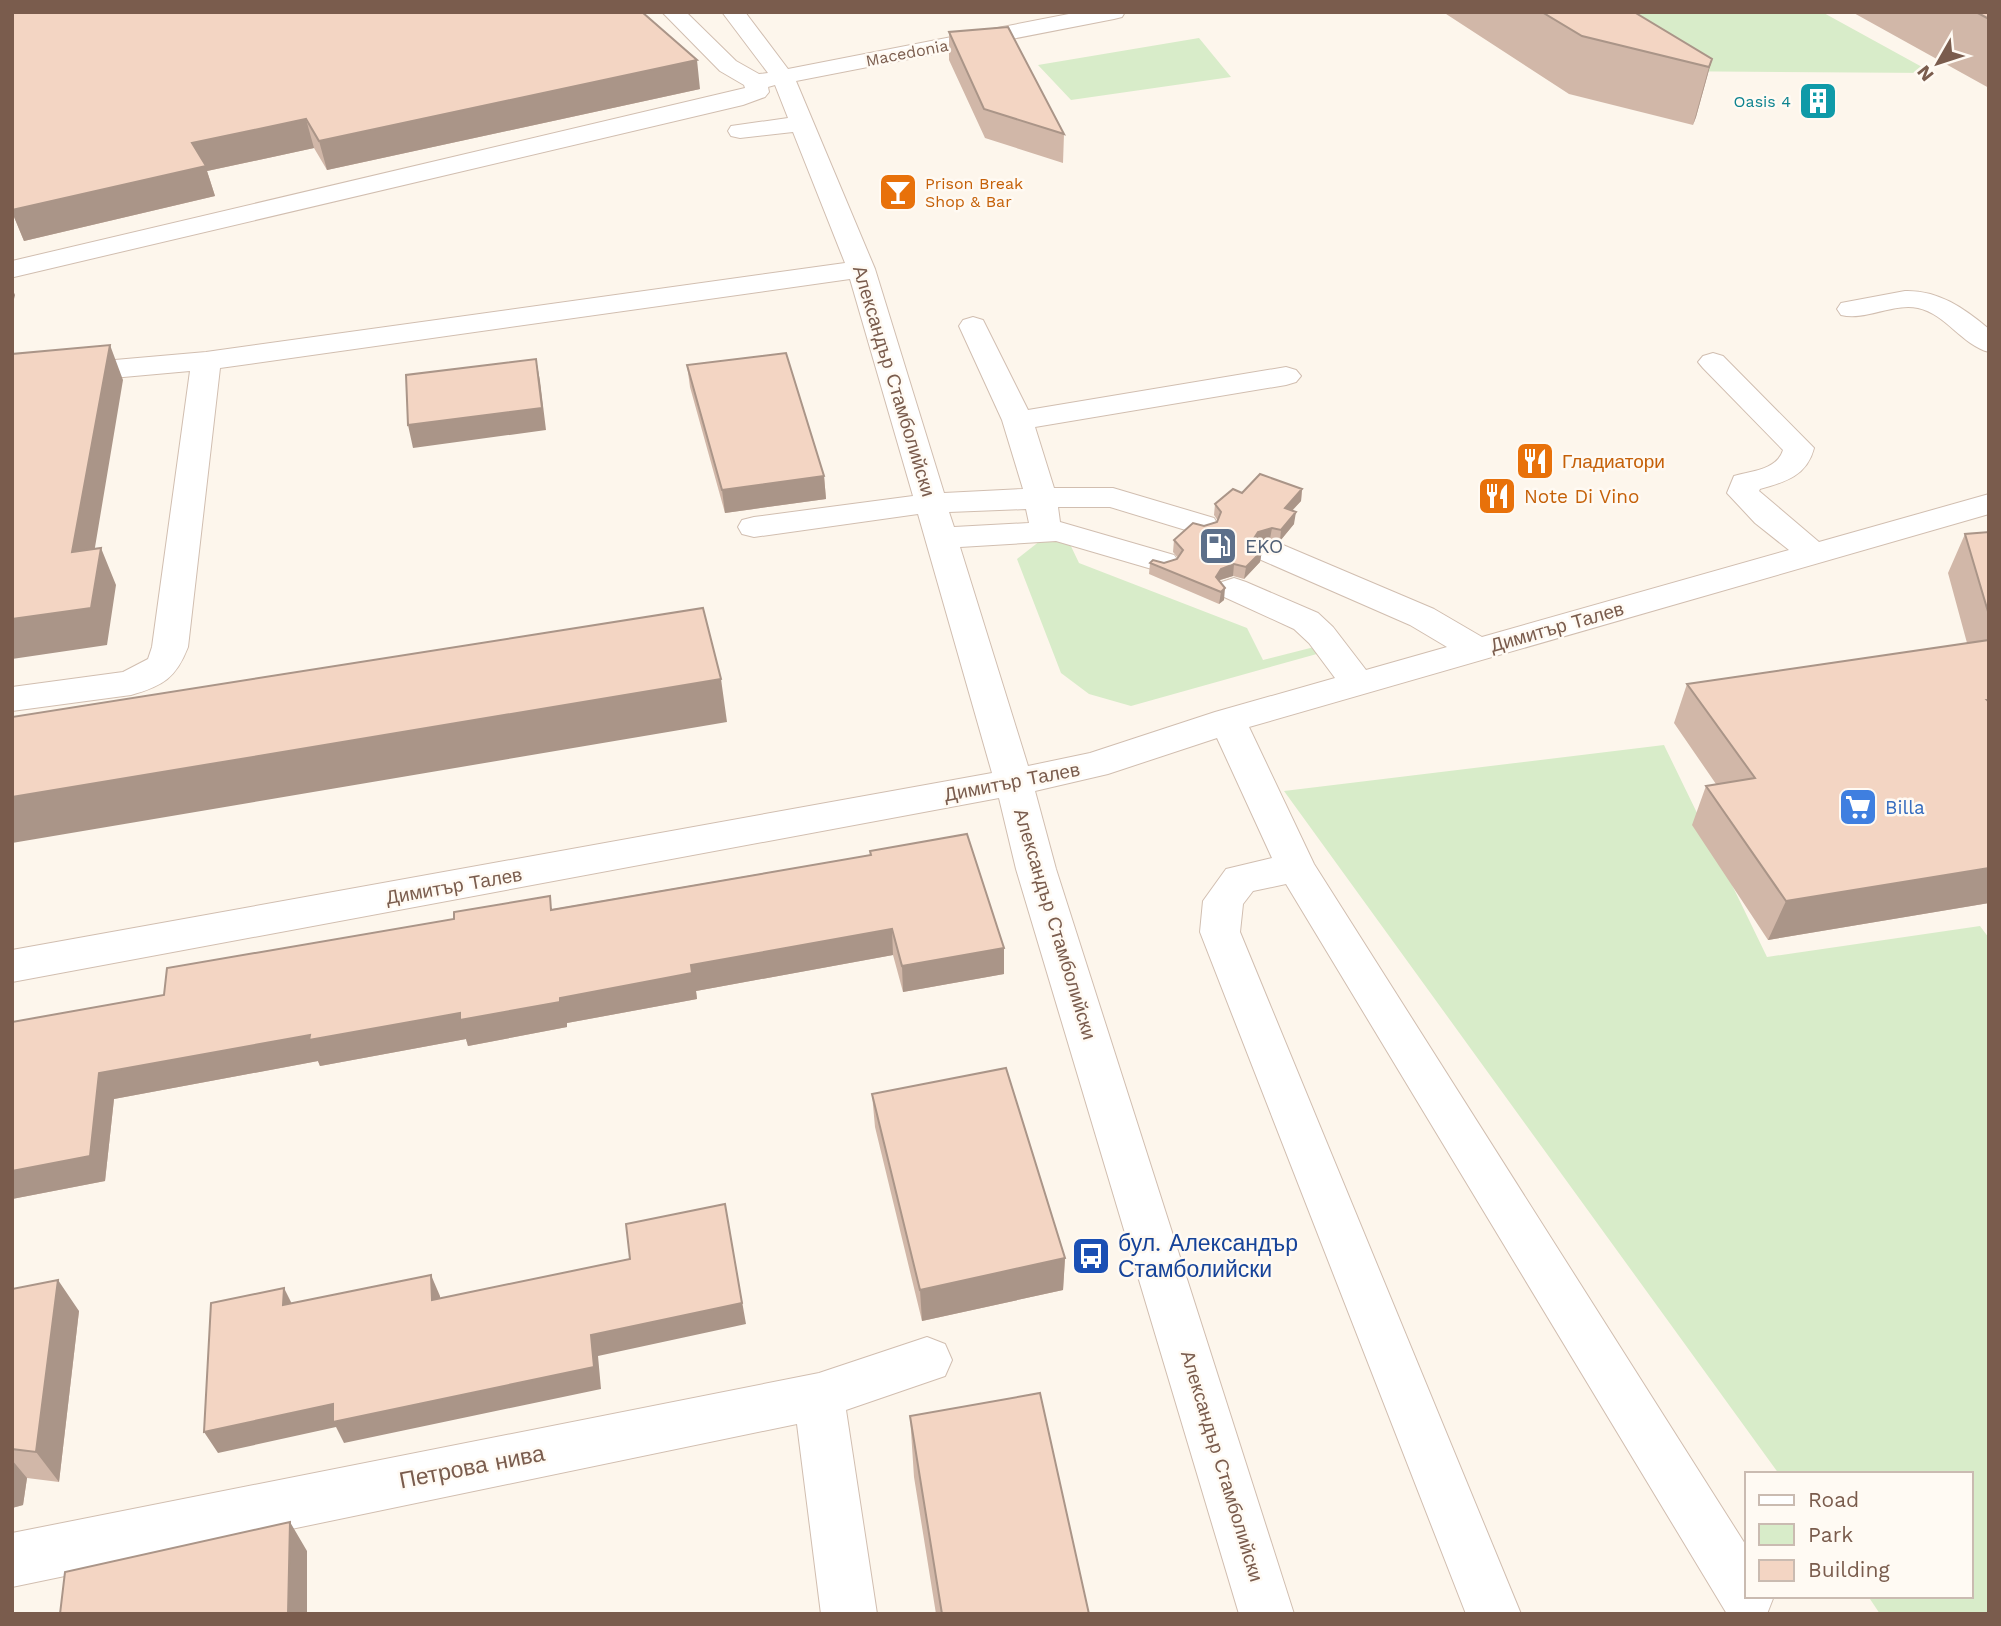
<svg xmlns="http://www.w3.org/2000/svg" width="2001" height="1626" font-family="'Work Sans',sans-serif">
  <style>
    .green { fill: #d8ecc9 }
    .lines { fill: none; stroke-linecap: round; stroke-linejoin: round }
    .minor-casing { stroke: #d1beb0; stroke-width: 2 }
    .minor { fill: #fff; fill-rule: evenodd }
    .wall { fill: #d1b7a8 }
    .shaded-wall { fill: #aa9588 }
    .building { fill: #f3d5c3; stroke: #aa9588; stroke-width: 2 }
    .labels { text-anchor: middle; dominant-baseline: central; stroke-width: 5; stroke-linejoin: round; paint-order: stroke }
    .far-street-label { font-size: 16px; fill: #7a5c4d; stroke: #fffaf3 }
    .far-culture-label { font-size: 16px; fill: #0d838f; stroke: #fffaf3; text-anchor: end }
    .far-food-label { font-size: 16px; fill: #c56008; stroke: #fffaf3; text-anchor: start }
    .street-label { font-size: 19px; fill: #7a5c4d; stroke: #fffaf3 }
    .food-label { font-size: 19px; fill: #c56008; stroke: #fffaf3; text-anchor: start }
    .service-label { font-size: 19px; fill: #4e5e75; stroke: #fffaf3; text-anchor: start }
    .shop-label { font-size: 19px; fill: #366cbe; stroke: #fffaf3; text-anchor: start }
    .near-transit-label { font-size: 23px; fill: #164399; stroke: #fffaf3; text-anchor: start }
    .near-street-label { font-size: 23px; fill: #7a5c4d; stroke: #fffaf3 }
  </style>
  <rect width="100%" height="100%" fill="#fdf6ec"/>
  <path class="green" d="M 1551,12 L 1822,12 L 1933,73 L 1652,71 Z
    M 1199,38 L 1231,77 L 1071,100 L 1038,65 Z
    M 1045,537 L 1068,540 L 1079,563 L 1247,628 L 1263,660 L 1326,644 L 1324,652 L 1131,706 L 1089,694 L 1061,673 L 1017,559 Z
    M 1664,745 L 1767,957 L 1980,926 L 1989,938 L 1989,1614 L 1880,1614 L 1868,1596 L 1971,1596 L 1971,1474 L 1779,1474 L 1284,791 Z"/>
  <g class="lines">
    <defs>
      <path id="minor" d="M 662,12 L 686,12 L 736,61 L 759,74 L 768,73 L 722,12 L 745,12 L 788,69 L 1079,12 L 1125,12 L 1122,17 L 1114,19 L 796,81 L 875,269 L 944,493 L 1023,489 L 1002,420 L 959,326 L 963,320 L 973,317 L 983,320 L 1028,410 L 1286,367 L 1296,370 L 1301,376 L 1296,382 L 1286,385 L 1035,427 L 1054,488 L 1113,488 L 1214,518 L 1218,525 L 1214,532 L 1202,535 L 1110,507 L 1058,507 L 1060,522 L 1174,555 L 1179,562 L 1174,569 L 1162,572 L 1056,541 L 960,547 L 1028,766 L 1090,753 L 1215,712 L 1335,678 L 1309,643 L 1294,629 L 1222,596 L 1217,589 L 1222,582 L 1234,578 L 1246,582 L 1318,613 L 1333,627 L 1366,670 L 1447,647 L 1410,625 L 1259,559 L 1254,552 L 1259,545 L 1271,542 L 1283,545 L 1434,609 L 1482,637 L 1789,550 L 1755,523 L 1727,493 L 1734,476 C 1751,471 1777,470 1783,450 L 1703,368 L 1698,362 L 1703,356 L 1713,353 L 1723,356 L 1814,448 C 1807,476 1785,482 1760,489 L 1759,491 L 1819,542 L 1989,494 L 1989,514 L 1249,727 L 1314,864 L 1747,1547 L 1747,1596 L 1774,1596 L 1767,1614 L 1727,1614 L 1286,884 L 1253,891 L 1243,904 L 1240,932 L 1521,1614 L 1466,1614 L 1200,932 L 1203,901 L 1226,869 L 1272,858 L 1217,738 L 1108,774 L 1035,791 L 1056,869 L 1294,1614 L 1239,1614 L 1016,869 L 999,798 L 12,982 L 12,950 L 992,773 L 918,514 L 754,537 L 742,534 L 738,527 L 742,520 L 754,517 L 913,496 L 850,279 L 220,368 L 188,647 C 176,678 163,686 131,695 L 12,711 L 12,687 L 123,672 L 148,659 L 152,647 L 190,371 L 12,387 L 12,369 L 206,352 L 845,263 L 793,132 L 740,138 L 731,136 L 728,131 L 731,126 L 788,118 L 775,85 L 768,87 L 769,92 L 765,97 L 743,105 L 14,277 L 12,261 L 745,88 L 744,85 L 720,71 ZM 1026,509 L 1029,523 L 954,527 L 949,512 Z
        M 1905,291 C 1938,290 1964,308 1989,329 L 1989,352 C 1962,345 1946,314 1918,308 C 1892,303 1866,321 1841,315 L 1837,309 L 1841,303 Z
        M 927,1337 L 945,1344 L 952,1360 L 945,1376 L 846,1410 L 877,1614 L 821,1614 L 797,1424 L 12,1587 L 12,1533 L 819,1373 Z"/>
    </defs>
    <use href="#minor" class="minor-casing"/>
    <use href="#minor" class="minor"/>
  </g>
  <path class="wall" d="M 12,12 L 700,89 L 327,170 L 314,148 L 207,171 L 215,196 L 24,241 L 12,212 Z
    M 1443,12 L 1634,12 L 1712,59 L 1696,117 L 1693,125 L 1569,94 Z
    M 1852,12 L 1989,12 L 1989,88 Z
    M 949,32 L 1064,134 L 1063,163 L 985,138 L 949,60 Z
    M 687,365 L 824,476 L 826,499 L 725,513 L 690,387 Z
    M 1302,489 L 1301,501 L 1292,511 L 1294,524 L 1280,541 L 1270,539 L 1257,543 L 1256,544 L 1262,551 L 1260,562 L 1244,579 L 1233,576 L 1220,580 L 1224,600 L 1219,604 L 1149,574 L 1150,563 L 1164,563 L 1177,559 L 1178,558 L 1173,552 L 1174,540 L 1204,526 L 1217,522 L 1218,521 L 1214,515 L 1215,504 L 1242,493 Z
    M 1989,532 L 1989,903 L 1768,940 L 1692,825 L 1706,786 L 1716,784 L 1674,723 L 1687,684 L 1967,643 L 1948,573 L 1965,534 Z
    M 870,851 L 1004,974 L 903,992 L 893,955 L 696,991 L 697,999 L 567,1023 L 567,1027 L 468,1046 L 466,1039 L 320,1066 L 318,1061 L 114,1099 L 105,1181 L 12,1199 L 12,1022 L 164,995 L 553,909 L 870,855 Z
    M 872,1094 L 1065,1258 L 1063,1290 L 922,1321 L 875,1127 Z
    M 12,1289 L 79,1311 L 59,1482 L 27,1478 L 23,1505 L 12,1508 Z
    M 910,1416 L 1089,1614 L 936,1614 L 914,1477 Z"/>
  <path class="shaded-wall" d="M 1712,59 L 1696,117 L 1693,125 L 1709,67 Z
    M 697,60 L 700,89 L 327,170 L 319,141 Z
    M 306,119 L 314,148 L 207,171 L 215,196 L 24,241 L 12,212 L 12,210 L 192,143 Z
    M 12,288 L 15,295 L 12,307 Z
    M 110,345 L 123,380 L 88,589 L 72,552 Z
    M 536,359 L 540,381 L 546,430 L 413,448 L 408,425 Z
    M 824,476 L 826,499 L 725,513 L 722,490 Z
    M 1302,489 L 1301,501 L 1283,520 L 1285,508 Z
    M 1296,512 L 1294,524 L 1280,541 L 1281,530 Z
    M 1272,528 L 1270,539 L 1257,543 L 1251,552 L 1253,540 L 1258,532 Z
    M 101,548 L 116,585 L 107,645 L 12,659 L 12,619 Z
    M 1262,551 L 1260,562 L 1244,579 L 1246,567 Z
    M 1234,564 L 1233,576 L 1220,580 L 1214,589 L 1216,577 L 1221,569 Z
    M 1225,588 L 1224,600 L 1219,604 L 1221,592 Z
    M 721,679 L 727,722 L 12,843 L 12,797 Z
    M 1989,868 L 1989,903 L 1768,940 L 1786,901 Z
    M 892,929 L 893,955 L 696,991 L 697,999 L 567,1023 L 567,1027 L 468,1046 L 466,1039 L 320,1066 L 318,1061 L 114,1099 L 105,1181 L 12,1199 L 12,1171 L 99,1073 L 310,1035 L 560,998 L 691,965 Z
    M 1004,948 L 1004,974 L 903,992 L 902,966 Z
    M 725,1204 L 746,1324 L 598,1356 L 601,1389 L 344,1443 L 336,1427 L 218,1453 L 204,1432 L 591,1335 Z
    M 1065,1258 L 1063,1290 L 922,1321 L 920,1290 Z
    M 431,1275 L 440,1296 L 441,1322 L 432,1300 Z
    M 58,1280 L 79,1311 L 59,1482 L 36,1452 Z
    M 284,1288 L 295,1310 L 283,1305 Z
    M 12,1460 L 27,1478 L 23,1505 L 12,1508 Z
    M 290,1522 L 307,1551 L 307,1614 L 288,1614 Z"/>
  <path class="building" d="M 12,12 L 642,12 L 697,60 L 319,141 L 306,119 L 192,143 L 206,166 L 12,210 Z
    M 1542,12 L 1634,12 L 1712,59 L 1709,67 L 1582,36 Z
    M 1976,12 L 1989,12 L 1989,19 Z
    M 1008,27 L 1064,134 L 984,109 L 949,32 Z
    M 110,345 L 72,552 L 101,548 L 91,608 L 12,619 L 12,354 Z
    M 786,353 L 824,476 L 722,490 L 687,365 Z
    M 536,359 L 542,408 L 408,425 L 406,375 Z
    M 1260,474 L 1302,489 L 1285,508 L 1296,512 L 1281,530 L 1272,528 L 1258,532 L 1253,540 L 1262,551 L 1246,567 L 1234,564 L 1221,569 L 1216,577 L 1225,588 L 1221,592 L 1150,563 L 1153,560 L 1164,563 L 1177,559 L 1183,550 L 1174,540 L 1193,523 L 1204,526 L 1217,522 L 1221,512 L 1215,504 L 1233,489 L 1242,493 Z
    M 1989,532 L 1989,615 L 1965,534 Z
    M 703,608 L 721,679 L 12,797 L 12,717 Z
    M 1989,640 L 1989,700 L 1987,700 L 1989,702 L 1989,868 L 1786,901 L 1706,786 L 1755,778 L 1687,684 Z
    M 967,834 L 1004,948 L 902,966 L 892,929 L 691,965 L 692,973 L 560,998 L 560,1002 L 460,1020 L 460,1013 L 309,1040 L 310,1035 L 99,1073 L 90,1156 L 12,1171 L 12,1022 L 164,995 L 167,968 L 454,919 L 454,912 L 550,896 L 551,910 L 871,855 L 870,851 Z
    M 1006,1068 L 1065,1258 L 920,1290 L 872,1094 Z
    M 725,1204 L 742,1303 L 591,1335 L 594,1367 L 333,1422 L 333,1404 L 204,1432 L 211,1303 L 284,1288 L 283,1305 L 431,1275 L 432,1300 L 630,1259 L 626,1224 Z
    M 58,1280 L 36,1452 L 12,1449 L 12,1289 Z
    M 1040,1393 L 1089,1614 L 942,1614 L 910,1416 Z
    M 290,1522 L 288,1614 L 60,1614 L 65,1572 Z"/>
  <defs>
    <symbol id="building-square" viewBox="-11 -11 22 22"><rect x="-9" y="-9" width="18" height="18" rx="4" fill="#0f9aa8" stroke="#fffaf3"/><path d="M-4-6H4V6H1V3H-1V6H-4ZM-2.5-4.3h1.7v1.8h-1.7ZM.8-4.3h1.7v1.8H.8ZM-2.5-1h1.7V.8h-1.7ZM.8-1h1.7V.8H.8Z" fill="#fff"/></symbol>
    <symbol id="bar-square" viewBox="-11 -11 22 22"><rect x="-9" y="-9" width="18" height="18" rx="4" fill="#e8710a" stroke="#fffaf3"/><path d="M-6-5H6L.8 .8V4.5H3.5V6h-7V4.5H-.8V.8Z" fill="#fff"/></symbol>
    <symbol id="restaurant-square" viewBox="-11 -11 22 22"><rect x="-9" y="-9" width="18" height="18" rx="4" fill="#e8710a" stroke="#fffaf3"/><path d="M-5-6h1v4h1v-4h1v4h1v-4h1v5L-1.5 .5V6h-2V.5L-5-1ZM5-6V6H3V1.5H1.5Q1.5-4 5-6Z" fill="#fff"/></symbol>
    <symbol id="fuel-square" viewBox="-11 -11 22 22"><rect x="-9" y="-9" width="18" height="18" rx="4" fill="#5c6f8a" stroke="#fffaf3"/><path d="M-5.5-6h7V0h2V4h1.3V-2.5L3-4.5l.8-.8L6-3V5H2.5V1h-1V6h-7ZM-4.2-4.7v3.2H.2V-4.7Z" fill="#fff"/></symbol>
    <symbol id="supermarket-square" viewBox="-11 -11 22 22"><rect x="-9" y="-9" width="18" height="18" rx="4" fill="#3f7fe0" stroke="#fffaf3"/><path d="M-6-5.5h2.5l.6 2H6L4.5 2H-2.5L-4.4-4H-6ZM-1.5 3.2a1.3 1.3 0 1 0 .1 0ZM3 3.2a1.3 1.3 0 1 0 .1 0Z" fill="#fff"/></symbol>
    <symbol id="bus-square" viewBox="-11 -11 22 22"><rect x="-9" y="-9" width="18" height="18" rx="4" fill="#1a4fb4" stroke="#fffaf3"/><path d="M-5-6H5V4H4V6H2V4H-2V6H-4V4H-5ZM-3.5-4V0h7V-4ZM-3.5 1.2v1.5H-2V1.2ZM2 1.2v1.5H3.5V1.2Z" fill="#fff"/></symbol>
  </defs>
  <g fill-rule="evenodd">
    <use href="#building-square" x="1796" y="79" width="44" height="44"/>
    <use href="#bar-square" x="876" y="170" width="44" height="44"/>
    <use href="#restaurant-square" x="1513" y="439" width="44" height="44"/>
    <use href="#restaurant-square" x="1475" y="474" width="44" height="44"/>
    <use href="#fuel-square" x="1196" y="524" width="44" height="44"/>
    <use href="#supermarket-square" x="1836" y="785" width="44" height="44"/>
    <use href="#bus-square" x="1069" y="1234" width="44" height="44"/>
  </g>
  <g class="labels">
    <g class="far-street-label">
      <text transform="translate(907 53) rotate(-11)">Macedonia</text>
    </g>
    <g class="far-culture-label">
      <text x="1791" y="101">Oasis 4</text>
    </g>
    <g class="far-food-label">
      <text x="925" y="183">Prison Break<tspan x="925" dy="18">Shop &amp; Bar</tspan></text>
    </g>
    <g class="street-label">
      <text transform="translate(894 381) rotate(73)">Александър Стамболийски</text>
      <text transform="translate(1557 627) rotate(-16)">Димитър Талев</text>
      <text transform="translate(1012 782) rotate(-11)">Димитър Талев</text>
      <text transform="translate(454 886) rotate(-10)">Димитър Талев</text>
      <text transform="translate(1055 924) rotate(73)">Александър Стамболийски</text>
      <text transform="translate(1222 1466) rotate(73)">Александър Стамболийски</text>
    </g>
    <g class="food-label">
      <text x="1562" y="461">Гладиатори</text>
      <text x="1524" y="496">Note Di Vino</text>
    </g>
    <g class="service-label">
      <text x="1245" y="546">EKO</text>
    </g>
    <g class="shop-label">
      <text x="1885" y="807">Billa</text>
    </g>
    <g class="near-transit-label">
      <text x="1118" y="1243">бул. Александър<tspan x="1118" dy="26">Стамболийски</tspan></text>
    </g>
    <g class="near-street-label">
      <text transform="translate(472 1467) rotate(-11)">Петрова нива</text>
    </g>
  </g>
  <rect width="2001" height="1626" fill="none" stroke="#7a5c4d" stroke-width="28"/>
  <rect x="1745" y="1472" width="228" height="126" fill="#fffaf3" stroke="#cabbb1" stroke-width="2"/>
  <rect x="1759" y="1495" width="35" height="10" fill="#ffffff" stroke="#cabbb1" stroke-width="2"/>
  <text x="1808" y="1507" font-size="21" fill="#7a5c4d">Road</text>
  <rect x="1759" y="1524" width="35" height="21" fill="#d8ecc9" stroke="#cabbb1" stroke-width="2"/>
  <text x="1808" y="1542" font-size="21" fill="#7a5c4d">Park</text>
  <rect x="1759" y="1560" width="35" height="21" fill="#f3d5c3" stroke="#cabbb1" stroke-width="2"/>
  <text x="1808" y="1577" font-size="21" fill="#7a5c4d">Building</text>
  <g transform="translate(1938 63) rotate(231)" stroke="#fffaf3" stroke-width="5" paint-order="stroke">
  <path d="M0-5L12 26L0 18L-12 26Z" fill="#7a5c4d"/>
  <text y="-10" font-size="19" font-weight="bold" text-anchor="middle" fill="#7a5c4d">N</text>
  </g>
</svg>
